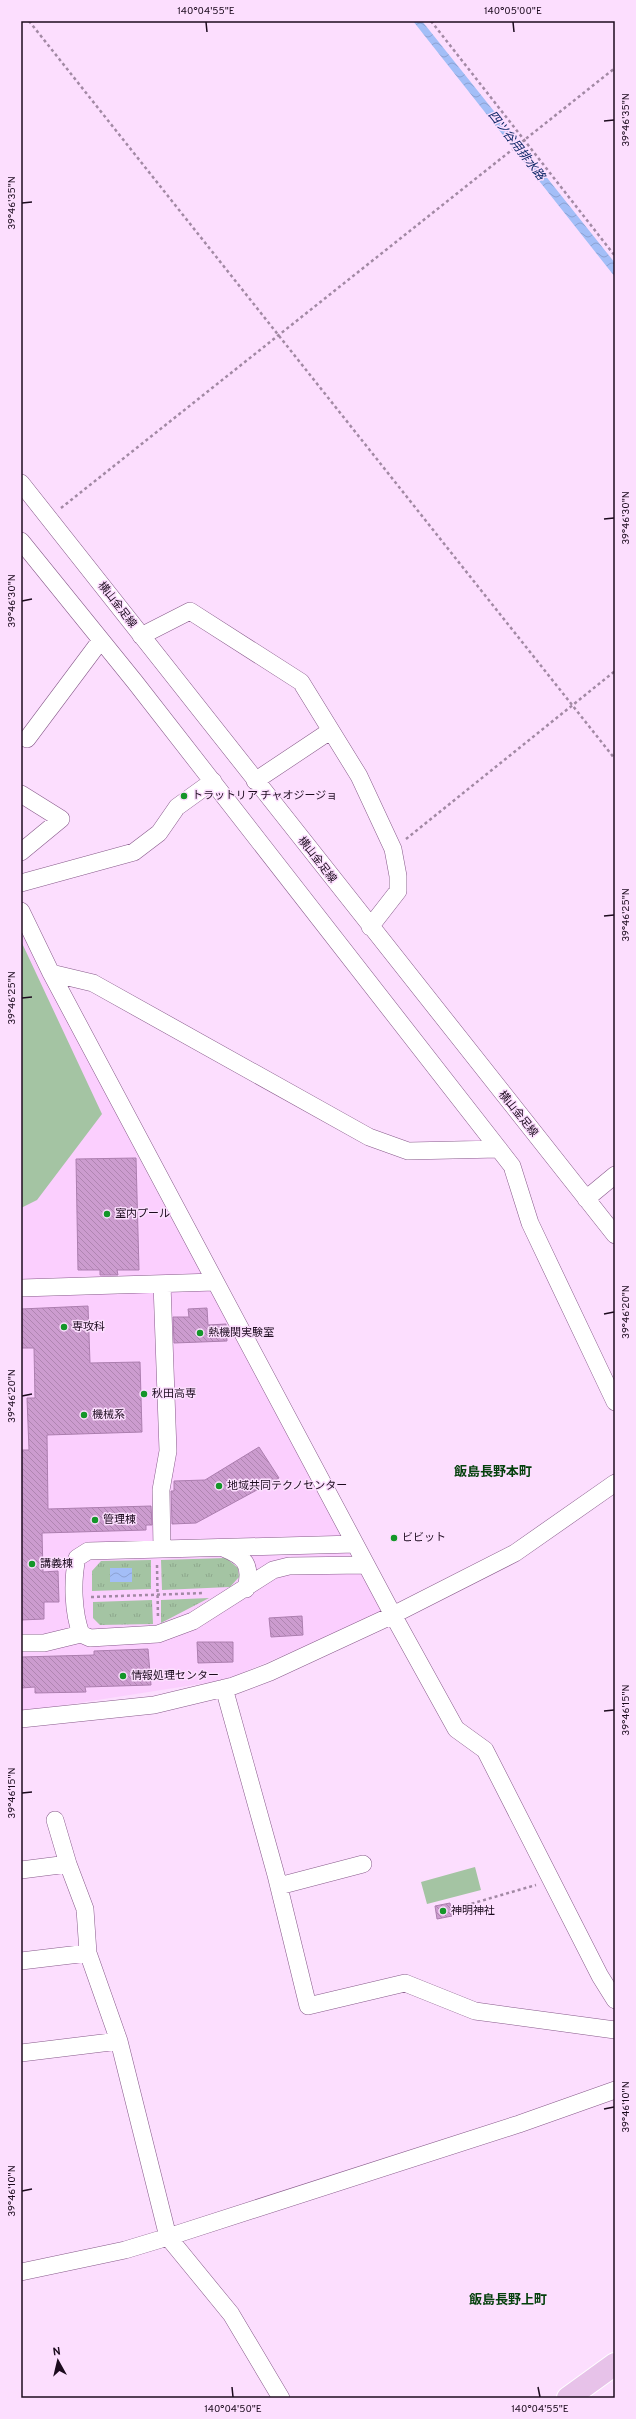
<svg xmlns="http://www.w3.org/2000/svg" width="636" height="2419" font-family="Overpass,'Noto Sans JP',sans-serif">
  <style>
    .built { fill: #fbcffe }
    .grass { fill: url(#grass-tufts) }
    .green { fill: #a4c4a3 }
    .water { fill: url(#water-waves) }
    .building { fill: url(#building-back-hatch); stroke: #ac7eaf }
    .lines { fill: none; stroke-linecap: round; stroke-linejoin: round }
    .minor-casing { stroke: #875a8a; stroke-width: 18 }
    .major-casing { stroke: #fff; stroke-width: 24 }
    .path { stroke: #a289a4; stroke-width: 2.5; stroke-dasharray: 3 3; stroke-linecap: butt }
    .minor { stroke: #fff; stroke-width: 17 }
    .major { stroke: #e7c2e9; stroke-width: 22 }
    .ticks { fill: none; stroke: #1c0b1e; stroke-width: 1.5 }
    .poi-dot { fill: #149629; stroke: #fcdefe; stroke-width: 1.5 }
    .labels { text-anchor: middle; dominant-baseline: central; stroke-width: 3; stroke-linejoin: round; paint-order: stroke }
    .street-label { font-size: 11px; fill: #1c0b1e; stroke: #fcdefe }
    .poi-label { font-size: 11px; fill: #1c0b1e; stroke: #fcdefe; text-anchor: start }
    .water-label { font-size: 12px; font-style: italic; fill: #0f2868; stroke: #fcdefe }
    .quarter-label { font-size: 13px; font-weight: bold; fill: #04400c; stroke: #fcdefe }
    .neatline { fill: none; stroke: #1c0b1e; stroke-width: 1.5 }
    .ticks-label { font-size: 10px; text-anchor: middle; fill: #1c0b1e }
  </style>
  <defs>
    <pattern id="grass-tufts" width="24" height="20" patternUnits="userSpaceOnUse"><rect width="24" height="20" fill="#a4c4a3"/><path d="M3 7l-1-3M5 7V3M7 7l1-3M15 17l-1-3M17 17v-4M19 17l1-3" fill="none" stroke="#8da78c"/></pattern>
    <pattern id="water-waves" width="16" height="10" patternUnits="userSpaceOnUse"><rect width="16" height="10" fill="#a3bef7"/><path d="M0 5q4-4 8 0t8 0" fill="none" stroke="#8ca2d3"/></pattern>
    <pattern id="building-back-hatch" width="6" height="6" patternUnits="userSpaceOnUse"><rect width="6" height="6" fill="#cc9ccf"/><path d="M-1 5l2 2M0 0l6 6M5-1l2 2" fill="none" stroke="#af85b1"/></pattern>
  </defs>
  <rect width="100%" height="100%" fill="#fcdefe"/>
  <path class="built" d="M 21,929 L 148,1175 L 386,1612 L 225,1680 L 21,1712 Z"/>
  <path class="grass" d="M 226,1558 L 238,1568 L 239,1577 L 230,1587 L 162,1590 L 161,1560 Z
    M 151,1560 L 151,1589 L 92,1591 L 92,1571 L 101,1561 Z
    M 209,1598 L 161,1623 L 161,1600 Z
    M 152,1600 L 153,1624 L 100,1625 L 93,1618 L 93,1602 Z"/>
  <path class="green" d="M 21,941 L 102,1114 L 37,1200 L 21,1208 Z
    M 475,1867 L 481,1890 L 427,1904 L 421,1882 Z"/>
  <path class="water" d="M 413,21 L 422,21 L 615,263 L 615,277 Z
    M 110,1568 L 132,1568 L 132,1582 L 110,1582 Z"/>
  <path class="building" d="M 136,1158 L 139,1270 L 117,1270 L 118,1275 L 100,1275 L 100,1270 L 78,1270 L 76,1159 Z
    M 88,1306 L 90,1363 L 140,1362 L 142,1432 L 47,1435 L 48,1509 L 151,1506 L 152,1525 L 146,1525 L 146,1530 L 42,1533 L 43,1572 L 58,1571 L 59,1602 L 44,1602 L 44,1619 L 21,1620 L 22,1450 L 29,1450 L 27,1398 L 35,1398 L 34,1348 L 21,1348 L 21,1309 Z
    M 207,1308 L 208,1325 L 226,1324 L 227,1341 L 174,1343 L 173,1317 L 189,1317 L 188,1309 Z
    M 259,1447 L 279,1478 L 196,1523 L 172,1524 L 171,1491 L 174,1491 L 174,1481 L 205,1480 Z
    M 302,1616 L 303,1635 L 271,1637 L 269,1618 Z
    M 197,1642 L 233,1642 L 233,1662 L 198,1663 Z
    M 148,1649 L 151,1685 L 85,1687 L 86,1692 L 35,1693 L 35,1687 L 21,1688 L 21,1657 L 94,1655 L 94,1651 Z
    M 450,1903 L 452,1916 L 437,1919 L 435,1906 Z"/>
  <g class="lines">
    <defs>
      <path id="minor" d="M 21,483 L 615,1235
        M 21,541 L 135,682 L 512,1166 L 530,1223 L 615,1402
        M 141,636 L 190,611 L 301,682 L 359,776 L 393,849 L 398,876 L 398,891 L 370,927
        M 27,739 L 101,640
        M 255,781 L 330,731
        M 21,794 L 61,819 L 21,852
        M 21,883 L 134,852 L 159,833 L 177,807 L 213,781
        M 21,911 L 51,973 L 393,1615 L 456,1729 L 485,1750 L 600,1976 L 615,2000
        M 51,973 L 93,983 L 369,1137 L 408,1151 L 499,1149
        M 586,1199 L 615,1175
        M 21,1288 L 215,1282
        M 355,1544 L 88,1551 L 77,1558 C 72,1581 73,1612 81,1634 L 90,1638 L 158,1634 L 193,1621 L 273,1570 L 289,1566 L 366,1565
        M 223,1548 C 245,1557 252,1564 246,1589
        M 162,1549 L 161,1490 L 168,1451 L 162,1284
        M 21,1643 L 44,1643 L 81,1634
        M 224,1688 L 276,1875 L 308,2006 L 405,1983 L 475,2011 L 615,2030
        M 21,1719 L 154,1705 L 233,1686 L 270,1672 L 393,1615 L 515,1553 L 615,1483
        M 55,1820 L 68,1864
        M 21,1870 L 68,1864 L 85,1909 L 88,1953 L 119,2041 L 168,2237 L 231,2314 L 281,2398
        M 279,1886 L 363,1864
        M 21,1961 L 88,1953
        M 21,2053 L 119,2041
        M 21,2272 L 125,2250 L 168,2237 L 519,2124 L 615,2090"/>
      <path id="major" d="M 568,2398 L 615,2364"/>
    </defs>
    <use href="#minor" class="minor-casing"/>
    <use href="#major" class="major-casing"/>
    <path class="path" d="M 29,21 L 615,759
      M 431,21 L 615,256
      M 61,508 L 615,68
      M 406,839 L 615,671
      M 157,1565 L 158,1618
      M 91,1597 L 204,1593
      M 460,1907 L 536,1885"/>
    <use href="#minor" class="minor"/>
    <use href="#major" class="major"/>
  </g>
  <path class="ticks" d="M 206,22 L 207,32M 513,22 L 514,32M 604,121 L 614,120M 22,203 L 32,202M 604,519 L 614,518M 22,601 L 32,599M 604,916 L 614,915M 22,998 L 32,997M 604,1314 L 614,1312M 22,1396 L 32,1394M 604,1711 L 614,1710M 22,1793 L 32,1792M 604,2109 L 614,2107M 22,2191 L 32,2189M 232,2387 L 233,2397M 538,2387 L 540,2397"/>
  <g class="poi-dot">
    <circle cx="184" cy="796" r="4"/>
    <circle cx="107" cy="1214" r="4"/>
    <circle cx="64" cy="1327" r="4"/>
    <circle cx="200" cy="1333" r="4"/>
    <circle cx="144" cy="1394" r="4"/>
    <circle cx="84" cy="1415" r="4"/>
    <circle cx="219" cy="1486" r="4"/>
    <circle cx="95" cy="1520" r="4"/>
    <circle cx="394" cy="1538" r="4"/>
    <circle cx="32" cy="1564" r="4"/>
    <circle cx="123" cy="1676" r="4"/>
    <circle cx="443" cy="1911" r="4"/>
  </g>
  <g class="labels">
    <g class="street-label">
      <text transform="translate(117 605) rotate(52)">横山金足線</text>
      <text transform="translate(317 860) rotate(52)">横山金足線</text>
      <text transform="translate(518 1114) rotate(51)">横山金足線</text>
    </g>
    <g class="poi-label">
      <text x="192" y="796">トラットリア チャオジージョ</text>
      <text x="115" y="1214">室内プール</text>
      <text x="72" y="1327">専攻科</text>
      <text x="208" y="1333">熱機関実験室</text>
      <text x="152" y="1394">秋田高専</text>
      <text x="92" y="1415">機械系</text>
      <text x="227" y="1486">地域共同テクノセンター</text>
      <text x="103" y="1520">管理棟</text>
      <text x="402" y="1538">ビビット</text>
      <text x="40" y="1564">講義棟</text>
      <text x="131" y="1676">情報処理センター</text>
      <text x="451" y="1911">神明神社</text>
    </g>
    <g class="water-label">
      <text transform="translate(516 146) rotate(52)">四ツ谷用排水路</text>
    </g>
    <g class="quarter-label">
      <text x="493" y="1473">飯島長野本町</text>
      <text x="508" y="2301">飯島長野上町</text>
    </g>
  </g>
  <rect width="636" height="2419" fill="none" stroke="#fcdefe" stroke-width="44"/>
  <g transform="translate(58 2361) rotate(352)" stroke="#fcdefe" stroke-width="3" paint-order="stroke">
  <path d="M0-3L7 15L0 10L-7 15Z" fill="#1c0b1e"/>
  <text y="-6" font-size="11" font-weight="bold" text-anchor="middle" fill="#1c0b1e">N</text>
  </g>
  <rect x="22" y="22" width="592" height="2375" class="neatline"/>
  <g class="ticks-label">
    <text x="206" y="14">140°04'55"E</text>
    <text x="513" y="14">140°05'00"E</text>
    <text transform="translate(625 120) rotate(-90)" y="4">39°46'35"N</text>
    <text transform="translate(11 203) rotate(-90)" y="4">39°46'35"N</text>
    <text transform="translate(625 518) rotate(-90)" y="4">39°46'30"N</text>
    <text transform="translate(11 601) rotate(-90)" y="4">39°46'30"N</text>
    <text transform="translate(625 915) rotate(-90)" y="4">39°46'25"N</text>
    <text transform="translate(11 998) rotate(-90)" y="4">39°46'25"N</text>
    <text transform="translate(625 1312) rotate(-90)" y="4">39°46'20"N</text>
    <text transform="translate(11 1396) rotate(-90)" y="4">39°46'20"N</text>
    <text transform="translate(625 1710) rotate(-90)" y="4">39°46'15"N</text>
    <text transform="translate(11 1793) rotate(-90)" y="4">39°46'15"N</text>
    <text transform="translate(625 2107) rotate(-90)" y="4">39°46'10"N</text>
    <text transform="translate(11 2191) rotate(-90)" y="4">39°46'10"N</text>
    <text x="233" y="2412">140°04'50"E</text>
    <text x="540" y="2412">140°04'55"E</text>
  </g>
</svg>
